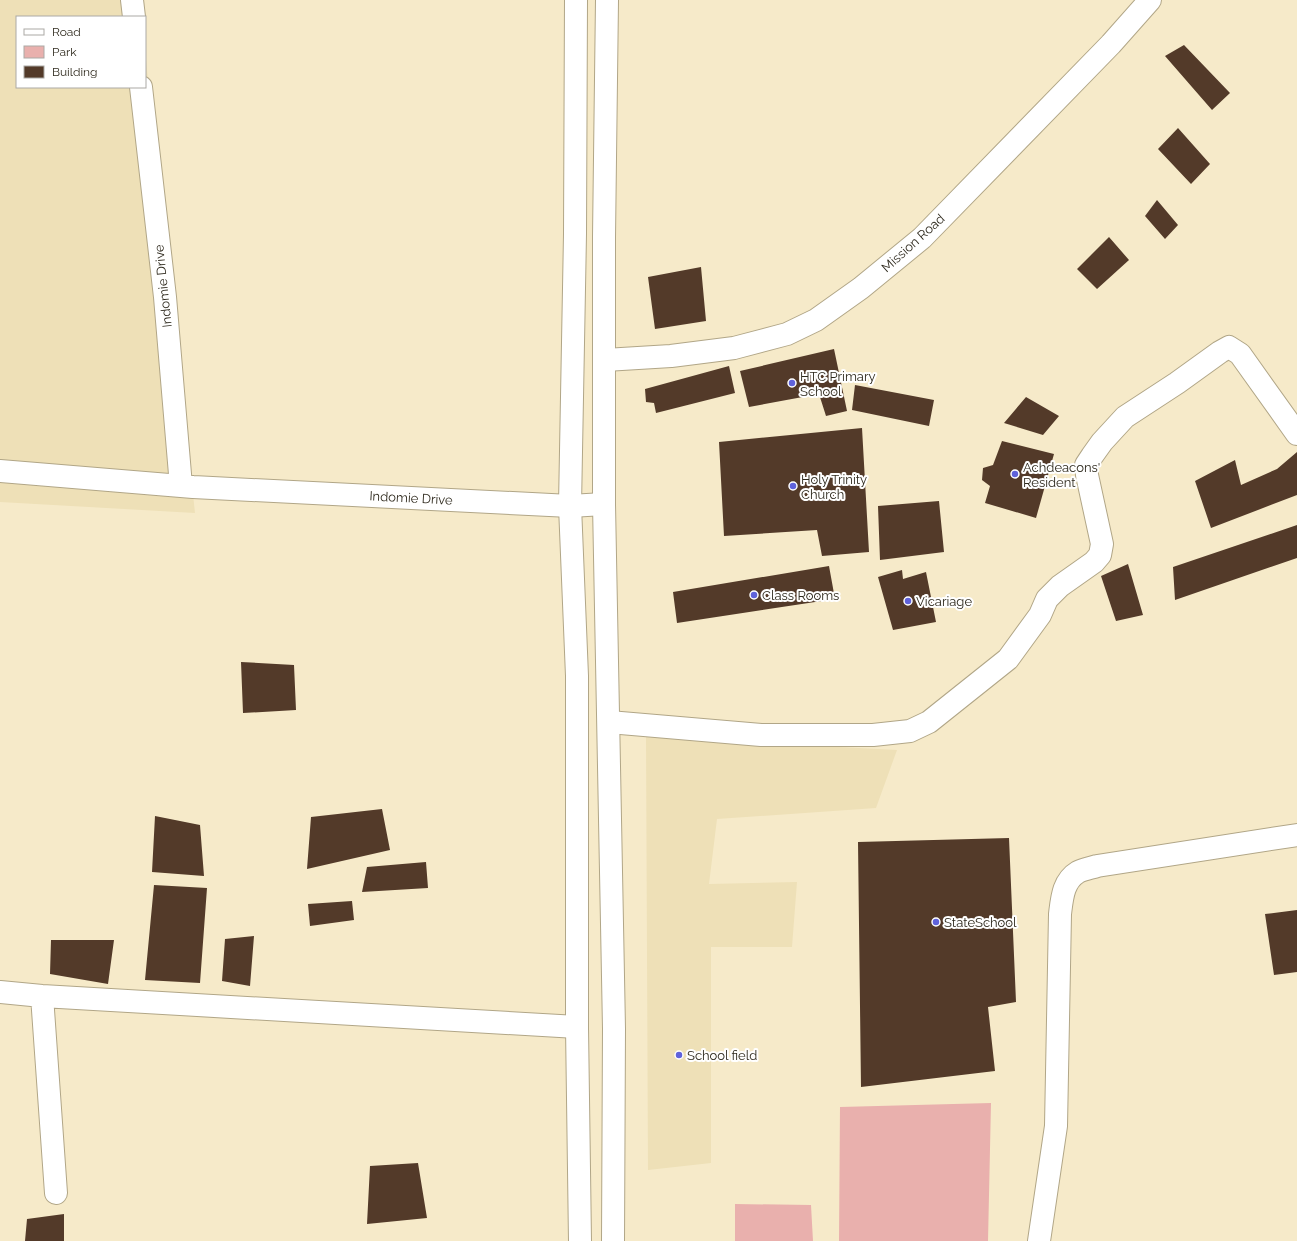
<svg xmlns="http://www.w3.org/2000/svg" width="1297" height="1241" font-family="Raleway,sans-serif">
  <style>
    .built { fill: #eee0b7 }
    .green { fill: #e9b0ad }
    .building { fill: #533a29 }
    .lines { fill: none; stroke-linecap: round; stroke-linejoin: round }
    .minor-casing { stroke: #b1a687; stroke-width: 24 }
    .major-casing { stroke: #b1a687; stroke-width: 24 }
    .minor { stroke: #fff; stroke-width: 22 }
    .major { stroke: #fff; stroke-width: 22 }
    .poi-dot { fill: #5f62db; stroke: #fff; stroke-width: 1.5 }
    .labels { text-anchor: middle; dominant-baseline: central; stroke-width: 4; stroke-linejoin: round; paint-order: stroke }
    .street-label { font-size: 13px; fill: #2e291d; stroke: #fff }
    .poi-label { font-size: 13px; fill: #2e291d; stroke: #fff; text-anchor: start }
  </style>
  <rect width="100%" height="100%" fill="#f6eac9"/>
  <path class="built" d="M 0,0 L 139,0 L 141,17 L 17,17 L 17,87 L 145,87 L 145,51 L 195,513 L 0,502 Z
    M 646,737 L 897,750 L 876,808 L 717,819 L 709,884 L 797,882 L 792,947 L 711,947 L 711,1163 L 648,1170 Z"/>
  <path class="green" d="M 991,1103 L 988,1241 L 839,1241 L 840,1107 Z
    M 735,1204 L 811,1205 L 813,1241 L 735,1241 Z"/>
  <path class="building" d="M 1184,45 L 1230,93 L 1212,110 L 1165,56 Z
    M 1178,128 L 1210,164 L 1191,184 L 1158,149 Z
    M 1157,200 L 1178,225 L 1165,239 L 1145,216 Z
    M 1109,237 L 1129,260 L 1097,289 L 1077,269 Z
    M 701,267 L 706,321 L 655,329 L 648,277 Z
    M 834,349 L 847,411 L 826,416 L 819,394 L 749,407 L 740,371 Z
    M 729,366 L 735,393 L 656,413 L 654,403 L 646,402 L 645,389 Z
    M 855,385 L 934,400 L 929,426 L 852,410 Z
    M 1026,397 L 1059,416 L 1043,435 L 1004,423 Z
    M 862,428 L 869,552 L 822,556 L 817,530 L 724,536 L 719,442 Z
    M 1002,441 L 1054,454 L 1036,518 L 985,503 L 990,486 L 982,480 L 983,468 L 993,465 Z
    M 1297,452 L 1297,495 L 1211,528 L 1195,481 L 1235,460 L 1241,485 L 1277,469 Z
    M 939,501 L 944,552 L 880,560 L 878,506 Z
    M 1297,525 L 1297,558 L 1175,600 L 1173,567 Z
    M 1128,564 L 1143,615 L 1116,621 L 1101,576 Z
    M 829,566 L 835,599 L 677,623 L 673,592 Z
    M 902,570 L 903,579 L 926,572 L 936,622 L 893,630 L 878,577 Z
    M 241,662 L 294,665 L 296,710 L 243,713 Z
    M 382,809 L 390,850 L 307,869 L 311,817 Z
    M 155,816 L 200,825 L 204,876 L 152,872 Z
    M 1009,838 L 1016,1002 L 988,1007 L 995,1071 L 861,1087 L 858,842 Z
    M 426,862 L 428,888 L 362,892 L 367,867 Z
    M 154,885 L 207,888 L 200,983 L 145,980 Z
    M 352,901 L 354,920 L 310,926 L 308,904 Z
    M 1297,910 L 1297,972 L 1274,975 L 1265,914 Z
    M 254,936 L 250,986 L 222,981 L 225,939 Z
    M 51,940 L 114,940 L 108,984 L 50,974 Z
    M 418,1163 L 427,1218 L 367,1224 L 370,1166 Z
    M 64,1214 L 64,1241 L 25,1241 L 27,1219 Z"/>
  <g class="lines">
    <defs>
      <path id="minor" d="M 132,0 L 134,17
        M 141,87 L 165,297 L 181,486
        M 605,360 L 671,356 L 734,348 L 787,334 L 816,320 L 861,288 L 922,238 L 1111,44 L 1150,0
        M 0,471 L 193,487 L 570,506 L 604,504
        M 609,722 L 761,735 L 873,735 L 910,731 L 929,722 L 1008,659 L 1040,615 L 1047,599 L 1060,586 L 1094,562 L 1100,555 L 1102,544 L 1087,475 L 1086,465 L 1092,456 L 1102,442 L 1125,417 L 1177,383 L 1220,352 L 1229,347 L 1240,354 L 1297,434
        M 0,992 L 42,996 L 577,1027
        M 42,996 L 56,1193
        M 1039,1241 L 1056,1126 L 1060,914 C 1062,898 1063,881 1078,872 C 1084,869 1091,868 1097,866 L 1297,835"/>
      <path id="major" d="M 576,0 L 575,234 L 570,506 L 577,676 L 577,1027 L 580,1241
        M 607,0 L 604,237 L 604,504 L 614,1029 L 613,1241"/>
    </defs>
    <use href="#minor" class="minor-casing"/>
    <use href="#major" class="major-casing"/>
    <use href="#minor" class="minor"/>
    <use href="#major" class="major"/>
  </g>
  <g class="poi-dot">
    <circle cx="792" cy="383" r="4"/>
    <circle cx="1015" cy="474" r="4"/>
    <circle cx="793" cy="486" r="4"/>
    <circle cx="754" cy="595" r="4"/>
    <circle cx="908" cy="601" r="4"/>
    <circle cx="936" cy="922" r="4"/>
    <circle cx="679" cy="1055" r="4"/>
  </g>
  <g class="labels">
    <g class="street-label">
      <text transform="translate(913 243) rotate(-42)">Mission Road</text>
      <text transform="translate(163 286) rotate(-96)">Indomie Drive</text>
      <text transform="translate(411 498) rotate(3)">Indomie Drive</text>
    </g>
    <g class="poi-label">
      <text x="800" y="376">HTC Primary<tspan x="800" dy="15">School</tspan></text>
      <text x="1023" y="467">Achdeacons'<tspan x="1023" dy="15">Resident</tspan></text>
      <text x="801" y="479">Holy Trinity<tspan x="801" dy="15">Church</tspan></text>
      <text x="762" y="595">Class Rooms</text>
      <text x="916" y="601">Vicariage</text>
      <text x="944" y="922">StateSchool</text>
      <text x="687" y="1055">School field</text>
    </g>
  </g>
  <rect x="16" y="16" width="130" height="72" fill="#ffffff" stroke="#aba9a5"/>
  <rect x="24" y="29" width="20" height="6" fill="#ffffff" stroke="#aba9a5"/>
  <text x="52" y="36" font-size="12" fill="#2e291d">Road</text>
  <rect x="24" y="46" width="20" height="12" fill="#e9b0ad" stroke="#aba9a5"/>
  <text x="52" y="56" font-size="12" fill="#2e291d">Park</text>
  <rect x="24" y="66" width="20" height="12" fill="#533a29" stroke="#aba9a5"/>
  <text x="52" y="76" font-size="12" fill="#2e291d">Building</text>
</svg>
